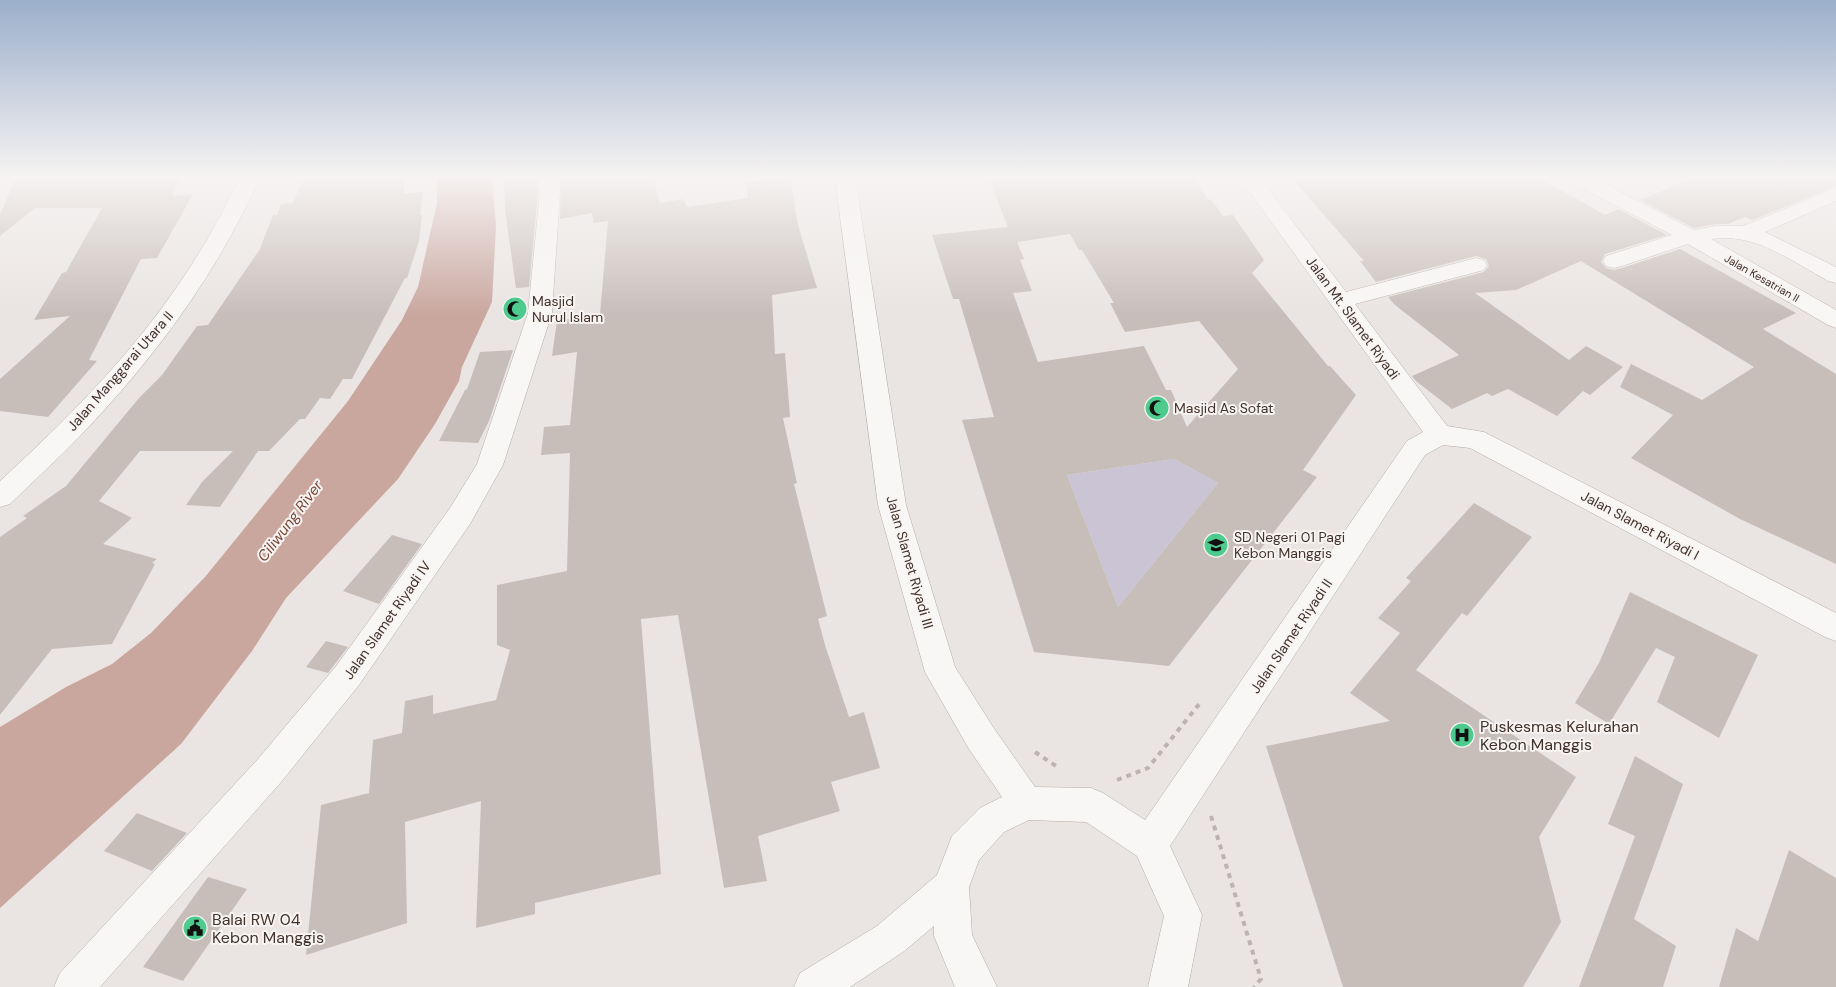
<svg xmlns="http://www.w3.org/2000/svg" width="1836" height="987" font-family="'DM Sans',sans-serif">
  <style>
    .green { fill: #cbc4d4 }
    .water { fill: #c9a79f }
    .building { fill: #c7beba; fill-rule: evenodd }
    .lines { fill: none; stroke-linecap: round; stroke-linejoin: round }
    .minor-casing { stroke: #b4aca8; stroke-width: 1 }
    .path { stroke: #bbb4b0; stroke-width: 4; stroke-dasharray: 5 5; stroke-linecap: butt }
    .minor { fill: #f9f7f5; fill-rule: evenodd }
    .labels { text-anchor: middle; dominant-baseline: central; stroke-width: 4; stroke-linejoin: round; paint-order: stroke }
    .far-street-label { font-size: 11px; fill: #42322b; stroke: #f8f4f2 }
    .poi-label { font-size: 14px; fill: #42322b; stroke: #f8f4f2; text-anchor: start }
    .street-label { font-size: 14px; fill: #42322b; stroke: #f8f4f2 }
    .water-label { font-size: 15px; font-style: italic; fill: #754536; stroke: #f8f4f2 }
    .near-poi-label { font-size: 16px; fill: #42322b; stroke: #f8f4f2; text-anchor: start }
  </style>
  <rect width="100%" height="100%" fill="#eae5e3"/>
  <path class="green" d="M 1174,459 L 1218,483 L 1118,607 L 1067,475 Z"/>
  <path class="water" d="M 437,177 L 492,177 L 496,226 L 492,302 L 462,367 L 459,381 L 435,424 L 398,479 L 286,598 L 252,651 L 181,744 L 0,908 L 0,727 L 66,687 L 112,664 L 151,633 L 205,577 L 348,401 L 402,320 L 418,287 L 437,203 Z"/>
  <path class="building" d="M 16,177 L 181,177 L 172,196 L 193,194 L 157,258 L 141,259 L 89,360 L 97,361 L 48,417 L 0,411 L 0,379 L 70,316 L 34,320 L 62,273 L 66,272 L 102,208 L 35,208 L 0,236 L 0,215 Z
    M 304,177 L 405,177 L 404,194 L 423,192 L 420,215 L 422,215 L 419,241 L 407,278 L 405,278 L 352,379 L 343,379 L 330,399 L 320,398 L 305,419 L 300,419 L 269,451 L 258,451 L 220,507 L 186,505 L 202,482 L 233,451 L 140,451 L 99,501 L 132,518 L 103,544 L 157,559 L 152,563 L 155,564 L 112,644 L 52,649 L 0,715 L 0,537 L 27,518 L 23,516 L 66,486 L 139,398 L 162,375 L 197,326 L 208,325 L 260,249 L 273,215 L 277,215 L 281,204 L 293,203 Z
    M 504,177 L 537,177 L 538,192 L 529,287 L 516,288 L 505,210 Z
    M 582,177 L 587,177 L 588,181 L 615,177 L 653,177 L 660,203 L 684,199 L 687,207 L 748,198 L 746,182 L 790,178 L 798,225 L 817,288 L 772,295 L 775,354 L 785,353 L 790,417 L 783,418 L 797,483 L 794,484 L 827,616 L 818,619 L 825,645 L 849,717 L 864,712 L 880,768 L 831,782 L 840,811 L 758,836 L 767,881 L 724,888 L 678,615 L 641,619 L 661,874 L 535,903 L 535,914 L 476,928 L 481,801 L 405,822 L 407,923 L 306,955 L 321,805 L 369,793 L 373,740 L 402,733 L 405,701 L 433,695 L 433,714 L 496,700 L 510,650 L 497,645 L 497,585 L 567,571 L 570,453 L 541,455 L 544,427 L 570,425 L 577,352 L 552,356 L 557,321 L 600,314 L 608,221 L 594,223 L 592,213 L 560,219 L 561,181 Z
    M 988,177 L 1194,177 L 1208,200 L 1211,199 L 1223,216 L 1233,215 L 1264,260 L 1252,273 L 1328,366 L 1330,366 L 1356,395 L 1303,470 L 1317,477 L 1169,666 L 1034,652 L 962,420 L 994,417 L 959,299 L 953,299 L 932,235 L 1008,227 ZM 1070,234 L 1079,250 L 1082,250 L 1114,303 L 1110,303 L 1125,332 L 1199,321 L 1238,369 L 1187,427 L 1171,390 L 1166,390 L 1144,346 L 1038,362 L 1013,293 L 1032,291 L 1020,260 L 1024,259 L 1017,242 ZM 1174,459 L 1218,483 L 1118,607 L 1067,475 Z
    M 1291,177 L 1538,177 L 1605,215 L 1618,209 L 1667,235 L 1605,254 L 1601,262 L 1606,268 L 1614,270 L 1622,268 L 1680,249 L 1796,313 L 1763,329 L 1836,374 L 1836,564 L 1740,519 L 1631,458 L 1673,415 L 1620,387 L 1631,364 L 1702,400 L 1754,367 L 1581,261 L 1516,290 L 1475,293 L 1569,360 L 1586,346 L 1623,367 L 1590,395 L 1583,391 L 1557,416 L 1508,389 L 1492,396 L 1487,393 L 1452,409 L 1416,381 L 1412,376 L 1459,355 L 1395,305 L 1388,297 L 1484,272 L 1489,266 L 1486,259 L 1476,256 L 1376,282 L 1360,261 L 1364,261 Z
    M 1697,177 L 1836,177 L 1836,186 L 1752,220 L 1745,217 L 1728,224 L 1715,224 L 1694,228 L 1640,200 Z
    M 513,350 L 489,421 L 478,443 L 439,441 L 465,390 L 467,389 L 480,352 Z
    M 1474,503 L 1532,537 L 1467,616 L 1462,613 L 1416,670 L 1576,777 L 1539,837 L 1561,922 L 1523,987 L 1343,987 L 1266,746 L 1390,721 L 1350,693 L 1400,633 L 1378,618 L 1411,581 L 1406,578 Z
    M 392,535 L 422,544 L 379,604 L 343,591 Z
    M 1630,592 L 1758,655 L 1719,738 L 1657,702 L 1675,657 L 1656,648 L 1609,724 L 1575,703 L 1599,663 Z
    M 326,641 L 348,647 L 328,673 L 306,667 Z
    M 1635,756 L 1683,784 L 1634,919 L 1676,946 L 1663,987 L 1579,987 L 1635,836 L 1608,824 Z
    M 137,813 L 187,833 L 152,871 L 104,851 Z
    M 1789,850 L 1836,878 L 1836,987 L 1719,987 L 1736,928 L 1758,941 Z
    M 208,877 L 247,889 L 183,981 L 143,967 Z"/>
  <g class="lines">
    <defs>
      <path id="minor" d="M 240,177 L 260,177 C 217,274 154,359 81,435 C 58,459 33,481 10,504 L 0,507 L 0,481 C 101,388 181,303 240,177 Z
        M 539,177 L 559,177 L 560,192 L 552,313 L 503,465 L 470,524 L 359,685 L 282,781 L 100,987 L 54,987 L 60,973 L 258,759 L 337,665 L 450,508 L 477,464 L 528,313 L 540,192 Z
        M 835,177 L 855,177 L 906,505 L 955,667 L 993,727 L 1035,787 L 1091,788 L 1103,793 L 1145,820 L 1407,441 L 1423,432 L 1239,177 L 1259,177 L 1346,292 L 1476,258 L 1484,260 L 1487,265 L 1484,270 L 1355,304 L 1447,426 L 1484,432 L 1836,613 L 1836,641 L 1825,637 L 1470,448 L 1443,445 L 1425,455 L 1170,846 L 1202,915 L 1188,987 L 1148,987 L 1164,916 L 1137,856 L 1086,822 L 1029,820 L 1004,832 L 979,860 L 969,887 L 972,935 L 997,987 L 955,987 L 934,936 L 934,926 L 903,952 L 850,987 L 794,987 L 800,973 L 877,926 L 937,875 L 952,836 L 980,808 L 1002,797 L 969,749 L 925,672 L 878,505 Z
        M 1566,177 L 1591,177 L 1694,230 L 1715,226 L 1743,226 L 1836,188 L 1836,201 L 1765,232 L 1836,267 L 1836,283 L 1828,281 C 1792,261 1754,232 1711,239 L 1836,310 L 1836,328 L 1828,325 L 1688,244 L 1622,266 L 1614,268 L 1606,266 L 1603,261 L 1606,256 L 1672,235 L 1569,181 Z"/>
    </defs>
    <use href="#minor" class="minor-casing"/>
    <path class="path" d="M 1035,752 L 1059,768
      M 1117,780 L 1148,768 L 1200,703
      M 1211,816 L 1261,979 L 1254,987"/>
    <use href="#minor" class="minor"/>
  </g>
  <linearGradient id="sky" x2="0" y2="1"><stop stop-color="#9bafcb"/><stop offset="0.56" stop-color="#f6f3f2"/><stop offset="1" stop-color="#f6f3f2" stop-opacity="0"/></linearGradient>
  <rect width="1836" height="315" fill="url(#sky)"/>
  <defs>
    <symbol id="mosque-disc" viewBox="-11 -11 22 22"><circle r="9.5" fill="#4dca8e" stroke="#f8f4f2"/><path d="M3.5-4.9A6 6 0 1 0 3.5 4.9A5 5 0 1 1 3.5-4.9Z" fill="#111"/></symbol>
    <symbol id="school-disc" viewBox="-11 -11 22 22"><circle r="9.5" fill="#4dca8e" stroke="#f8f4f2"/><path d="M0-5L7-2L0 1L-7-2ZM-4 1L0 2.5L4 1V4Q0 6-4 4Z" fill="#111"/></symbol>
    <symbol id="hospital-disc" viewBox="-11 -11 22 22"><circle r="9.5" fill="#4dca8e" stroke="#f8f4f2"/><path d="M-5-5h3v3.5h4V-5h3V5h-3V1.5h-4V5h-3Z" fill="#111"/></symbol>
    <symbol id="civic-disc" viewBox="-11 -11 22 22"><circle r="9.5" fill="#4dca8e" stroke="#f8f4f2"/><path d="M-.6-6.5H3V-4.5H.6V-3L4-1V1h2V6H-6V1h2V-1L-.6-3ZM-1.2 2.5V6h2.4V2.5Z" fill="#111"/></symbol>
  </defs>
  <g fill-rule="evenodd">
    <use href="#mosque-disc" x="501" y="295" width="28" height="28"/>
    <use href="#mosque-disc" x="1143" y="394" width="28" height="28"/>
    <use href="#school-disc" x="1202" y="531" width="28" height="28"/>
    <use href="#hospital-disc" x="1448" y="721" width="28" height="28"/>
    <use href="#civic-disc" x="181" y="914" width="28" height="28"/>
  </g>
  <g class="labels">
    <g class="far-street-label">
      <text transform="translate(1762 278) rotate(30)">Jalan Kesatrian II</text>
    </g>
    <g class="poi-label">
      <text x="532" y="301">Masjid<tspan x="532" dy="16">Nurul Islam</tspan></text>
      <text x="1174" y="408">Masjid As Sofat</text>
      <text x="1234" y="537">SD Negeri 01 Pagi<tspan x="1234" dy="16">Kebon Manggis</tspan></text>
    </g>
    <g class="street-label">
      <text transform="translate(1353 318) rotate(54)">Jalan Mt. Slamet Riyadi</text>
      <text transform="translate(120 371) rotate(-49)">Jalan Manggarai Utara II</text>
      <text transform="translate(1640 525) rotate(28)">Jalan Slamet Riyadi I</text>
      <text transform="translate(910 562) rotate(74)">Jalan Slamet Riyadi III</text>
      <text transform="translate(387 620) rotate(-55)">Jalan Slamet Riyadi IV</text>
      <text transform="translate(1291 636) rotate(-56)">Jalan Slamet Riyadi II</text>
    </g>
    <g class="water-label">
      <text transform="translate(290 521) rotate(-53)">Ciliwung River</text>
    </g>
    <g class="near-poi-label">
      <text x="1480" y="726">Puskesmas Kelurahan<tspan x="1480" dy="18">Kebon Manggis</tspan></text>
      <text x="212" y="919">Balai RW 04<tspan x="212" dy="18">Kebon Manggis</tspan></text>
    </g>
  </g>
</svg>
